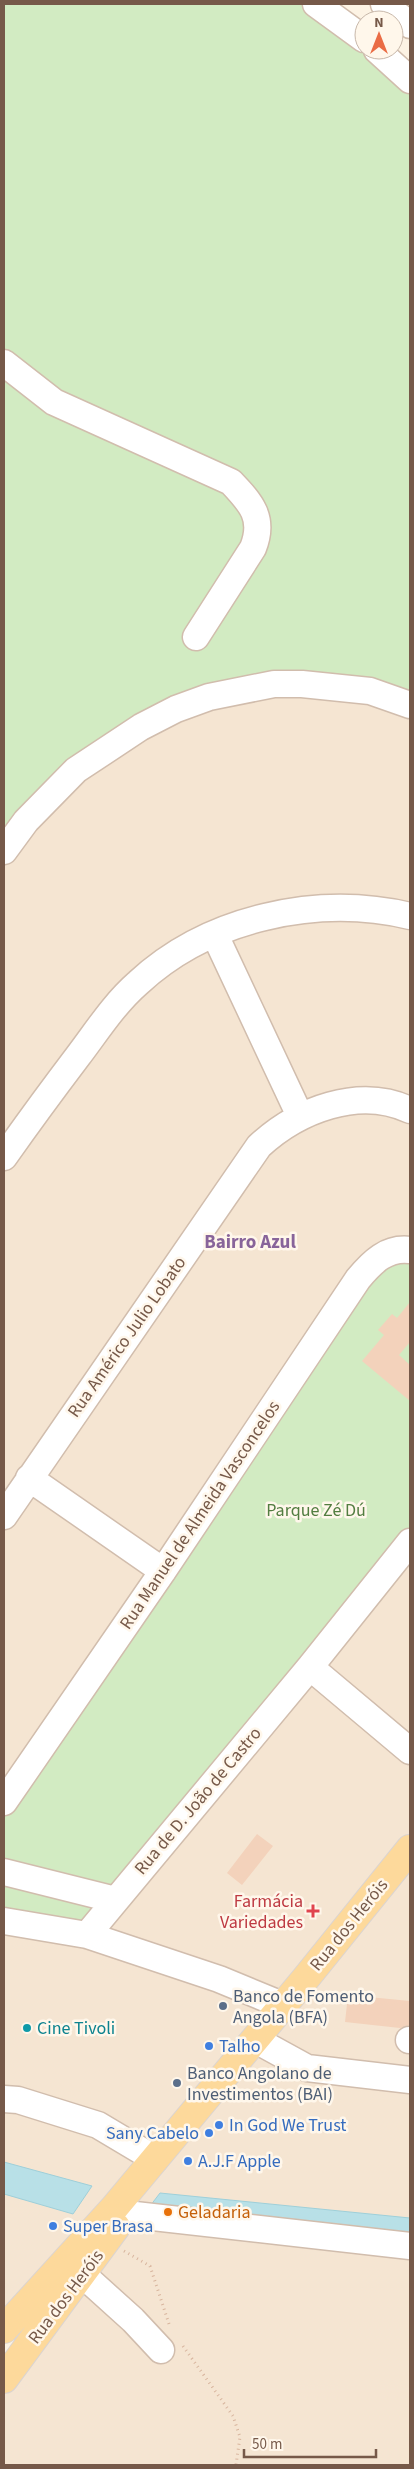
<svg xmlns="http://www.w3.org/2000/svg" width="414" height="2469" font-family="'Source Sans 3',sans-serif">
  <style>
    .residential { fill: #f5e5d2 }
    .green { fill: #d2ebc2 }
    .water { fill: #b8e0e7; stroke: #9ecfd9 }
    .building { fill: #f3d2bb }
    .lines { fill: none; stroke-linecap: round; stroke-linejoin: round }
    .minor-casing { stroke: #d1bdad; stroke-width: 29 }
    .major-casing { stroke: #dbd4d0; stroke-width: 30 }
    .path { stroke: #d8b59e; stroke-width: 3; stroke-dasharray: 1 4; stroke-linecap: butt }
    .minor { stroke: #fff; stroke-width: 26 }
    .major { stroke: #fdd99b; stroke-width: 28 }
    .health-dot { fill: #e0444e; stroke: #fff7eb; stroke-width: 2 }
    .service-dot { fill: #5c6f8a; stroke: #fff7eb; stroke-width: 2 }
    .culture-dot { fill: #0f9aa8; stroke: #fff7eb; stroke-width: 2 }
    .shop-dot { fill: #3f7fe0; stroke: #fff7eb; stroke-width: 2 }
    .food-dot { fill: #e8710a; stroke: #fff7eb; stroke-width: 2 }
    .labels { text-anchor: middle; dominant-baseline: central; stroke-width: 5; stroke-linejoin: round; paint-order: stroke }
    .street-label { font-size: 18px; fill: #765949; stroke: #fff7eb }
    .park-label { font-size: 18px; fill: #527d40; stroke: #fff7eb }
    .health-label { font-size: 18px; fill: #be3a42; stroke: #fff7eb; text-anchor: end }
    .service-label { font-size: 18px; fill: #4e5e75; stroke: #fff7eb; text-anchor: start }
    .culture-label { font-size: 18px; fill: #0d838f; stroke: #fff7eb; text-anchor: start }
    .shop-label { font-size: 18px; fill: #366cbe; stroke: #fff7eb; text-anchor: start }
    .food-label { font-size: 18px; fill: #c56008; stroke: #fff7eb; text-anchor: start }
    .neighbourhood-label { font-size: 19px; font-weight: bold; fill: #88649a; stroke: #fff7eb }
  </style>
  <rect width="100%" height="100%" fill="#fdf3e4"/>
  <path class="residential" d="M 245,688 L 410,705 L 410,1848 L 4,2329 L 4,851 L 76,770 Z
    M 410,1867 L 410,2465 L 4,2465 L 4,2378 L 137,2200 Z"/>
  <path class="green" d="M 4,4 L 315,4 L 410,80 L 410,705 L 302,684 L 141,727 L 4,851 Z
    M 410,1250 L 410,1541 L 87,1935 L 4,1921 L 4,1802 L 358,1279 Z"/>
  <path class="water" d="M 4,2162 L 92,2186 L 73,2214 L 4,2194 Z
    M 160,2193 L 410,2218 L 410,2237 L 147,2210 Z"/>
  <path class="building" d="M 410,1302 L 410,1342 L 399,1355 L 410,1365 L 410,1401 L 362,1361 L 384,1335 L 378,1330 L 392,1314 L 397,1318 Z
    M 257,1834 L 273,1846 L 242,1885 L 227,1873 Z
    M 348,1995 L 410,2001 L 410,2025 L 400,2028 L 345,2022 Z"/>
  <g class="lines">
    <defs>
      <path id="minor" d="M 316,4 L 364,39
        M 384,4 L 410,25
        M 377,50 L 410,80
        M 4,363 L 54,402 L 231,482 C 251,503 265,518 253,548 L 196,637
        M 4,851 L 26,821 L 76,770 L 141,727 L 176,709 L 209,697 L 274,684 L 302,684 L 370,691 L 410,705
        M 215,935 L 300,1116
        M 4,1157 C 28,1123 53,1089 78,1056 C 97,1031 114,1004 138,983 C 208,918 317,894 410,916
        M 29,1478 L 163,1571
        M 4,1516 L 259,1146 C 298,1110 359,1086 410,1110
        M 310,1667 L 410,1751
        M 4,1802 L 163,1571 L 358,1279 C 372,1262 387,1247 410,1250
        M 4,1872 L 116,1900
        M 4,1921 L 87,1935 L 219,1979 L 282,2005
        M 87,1935 L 310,1667 L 410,1542
        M 409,2040 L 410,2040
        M 265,2045 L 307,2068 L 410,2080
        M 4,2099 L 18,2100 L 98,2125 L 155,2159
        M 126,2214 L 410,2246
        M 82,2274 L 133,2320 L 161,2350"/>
      <path id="major" d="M 4,2329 L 114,2208 L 306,1978 L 410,1849
        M 4,2379 L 116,2227"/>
    </defs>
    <use href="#minor" class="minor-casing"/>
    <use href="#major" class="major-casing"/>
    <path class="path" d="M 124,2251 L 150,2266 L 170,2327
      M 183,2346 L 233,2416 L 240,2437 L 236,2465"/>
    <use href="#minor" class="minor"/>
    <use href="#major" class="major"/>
  </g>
  <path class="health-dot" d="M310.5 1903.5h5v5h5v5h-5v5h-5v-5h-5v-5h5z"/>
  <g class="service-dot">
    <circle cx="223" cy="2006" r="5"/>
    <circle cx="177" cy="2083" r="5"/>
  </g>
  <circle class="culture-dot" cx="27" cy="2028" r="5"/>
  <g class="shop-dot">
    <circle cx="209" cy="2046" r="5"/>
    <circle cx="219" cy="2125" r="5"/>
    <circle cx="209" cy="2133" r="5"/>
    <circle cx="188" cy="2161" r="5"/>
    <circle cx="53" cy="2226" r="5"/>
  </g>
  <circle class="food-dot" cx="168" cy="2212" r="5"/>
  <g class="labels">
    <g class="street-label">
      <text transform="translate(127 1337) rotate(-55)">Rua Américo Julio Lobato</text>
      <text transform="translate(200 1515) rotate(-56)">Rua Manuel de Almeida Vasconcelos</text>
      <text transform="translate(198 1801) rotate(-50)">Rua de D. João de Castro</text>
      <text transform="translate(349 1925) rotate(-51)">Rua dos Heróis</text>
      <text transform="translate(66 2297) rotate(-53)">Rua dos Heróis</text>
    </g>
    <g class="park-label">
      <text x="316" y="1510">Parque Zé Dú</text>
    </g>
    <g class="health-label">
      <text x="303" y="1901">Farmácia<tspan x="303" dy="21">Variedades</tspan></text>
    </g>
    <g class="service-label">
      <text x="233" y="1996">Banco de Fomento<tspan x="233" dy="21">Angola (BFA)</tspan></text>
      <text x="187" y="2073">Banco Angolano de<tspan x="187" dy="21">Investimentos (BAI)</tspan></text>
    </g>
    <g class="culture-label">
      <text x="37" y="2028">Cine Tivoli</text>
    </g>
    <g class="shop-label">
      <text x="219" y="2046">Talho</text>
      <text x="229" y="2125">In God We Trust</text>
      <text x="199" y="2133" text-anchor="end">Sany Cabelo</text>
      <text x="198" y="2161">A.J.F Apple</text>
      <text x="63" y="2226">Super Brasa</text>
    </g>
    <g class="food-label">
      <text x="178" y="2212">Geladaria</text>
    </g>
    <g class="neighbourhood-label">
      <text x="250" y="1242">Bairro Azul</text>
    </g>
  </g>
  <rect width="414" height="2469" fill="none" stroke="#765949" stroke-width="10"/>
  <g transform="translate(379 35)"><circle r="24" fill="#fff7eb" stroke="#c8b8aa"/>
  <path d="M0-4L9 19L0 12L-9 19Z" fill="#ea6c45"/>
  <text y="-8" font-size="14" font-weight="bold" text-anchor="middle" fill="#765949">N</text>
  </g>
  <path d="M244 2449v8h132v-8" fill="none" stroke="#765949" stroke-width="2.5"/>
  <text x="252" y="2449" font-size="15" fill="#765949" stroke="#fff7eb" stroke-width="4" paint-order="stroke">50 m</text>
</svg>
